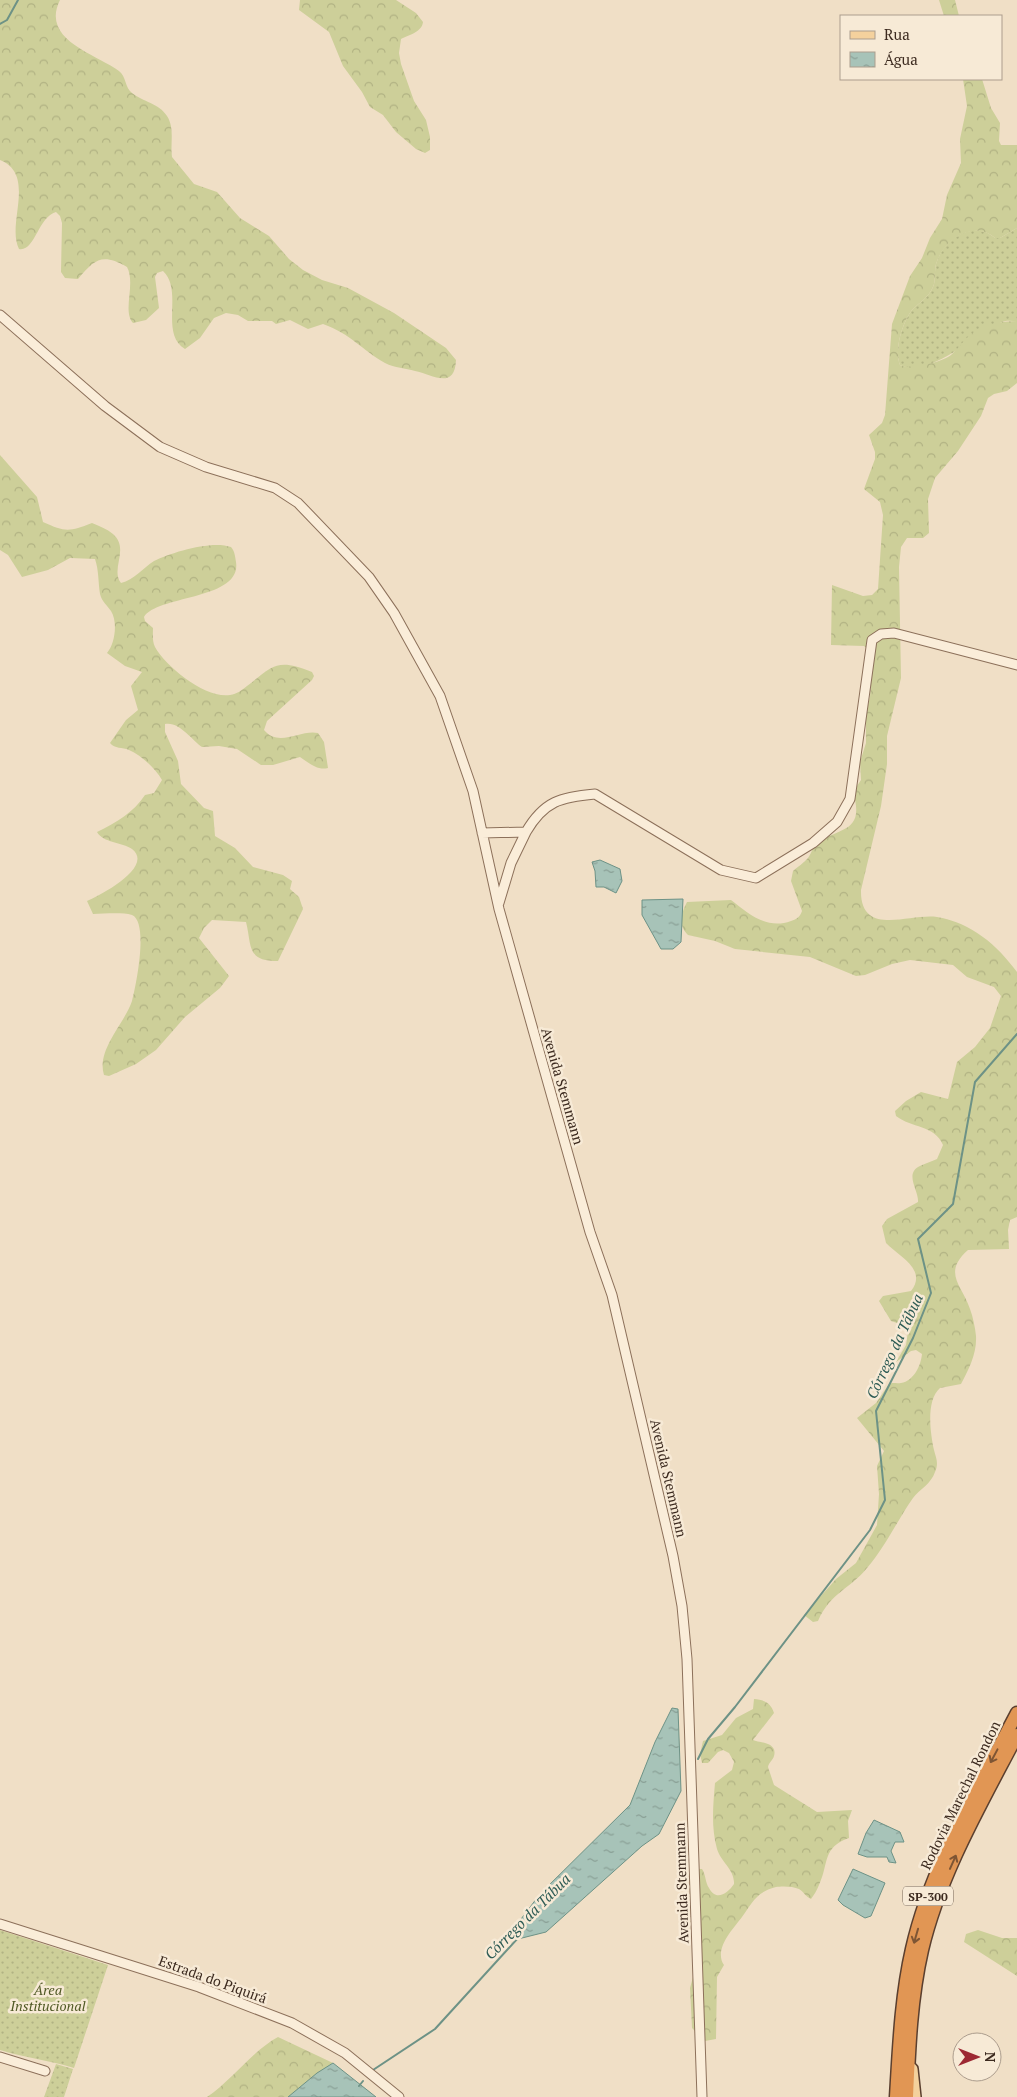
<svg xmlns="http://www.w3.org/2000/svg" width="1017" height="2097" font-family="'PT Serif',serif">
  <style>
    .grass { fill: url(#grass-dots) }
    .forest { fill: url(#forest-crowns) }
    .water { fill: url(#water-ripples); stroke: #6d9286 }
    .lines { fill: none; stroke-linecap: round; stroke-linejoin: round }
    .stream { stroke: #6d9286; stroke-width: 2 }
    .minor-casing { stroke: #8c705a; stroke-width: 11 }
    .major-casing { stroke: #5a3f2f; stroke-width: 14 }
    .highway-casing { stroke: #5a3f2f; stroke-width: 15 }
    .minor { stroke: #faedd9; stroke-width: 9 }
    .major { stroke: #f4d19d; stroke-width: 11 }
    .highway { stroke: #e19654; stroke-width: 12 }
    .oneway { stroke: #7e5534 }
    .labels { text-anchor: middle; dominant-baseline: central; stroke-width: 5; stroke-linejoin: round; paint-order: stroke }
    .shield { fill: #f7ead6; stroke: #746456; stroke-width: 1 }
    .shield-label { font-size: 12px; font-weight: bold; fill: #3c2a1f }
    .street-label { font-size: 14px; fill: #3c2a1f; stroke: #f7ead6 }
    .park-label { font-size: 14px; font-style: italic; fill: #505925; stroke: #f7ead6 }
    .water-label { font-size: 15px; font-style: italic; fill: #2e5c55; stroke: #f7ead6 }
  </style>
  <defs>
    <pattern id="grass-dots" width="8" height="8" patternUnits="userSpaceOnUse" patternTransform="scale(1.25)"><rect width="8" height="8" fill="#cdcf99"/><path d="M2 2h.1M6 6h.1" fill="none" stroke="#b1b283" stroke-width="1.8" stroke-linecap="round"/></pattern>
    <pattern id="forest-crowns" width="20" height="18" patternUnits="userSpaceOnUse" patternTransform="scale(1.25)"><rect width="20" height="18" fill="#cdcf99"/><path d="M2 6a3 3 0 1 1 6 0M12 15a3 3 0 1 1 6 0" fill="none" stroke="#b1b283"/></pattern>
    <pattern id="water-ripples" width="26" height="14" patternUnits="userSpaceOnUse" patternTransform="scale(1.25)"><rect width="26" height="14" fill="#a7c3b8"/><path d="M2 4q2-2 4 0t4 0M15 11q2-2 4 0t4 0" fill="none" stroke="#899f95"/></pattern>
  </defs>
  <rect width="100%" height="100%" fill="#f0dfc6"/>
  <path class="grass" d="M 1017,228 L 1017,321 C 1012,321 1006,320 1002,322 C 976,333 930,379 900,365 C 894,350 902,323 912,310 C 919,303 929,297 933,287 C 936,281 934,272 936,264 C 943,239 974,219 995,238 L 1000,238 Z
    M 0,1930 L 108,1965 L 74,2068 C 49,2060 25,2058 0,2050 Z
    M 56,2064 L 73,2069 L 64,2097 L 44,2097 Z"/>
  <path class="forest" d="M 0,0 L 60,0 C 40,40 96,54 119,71 C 126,76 125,88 132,93 C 143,102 159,103 167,116 C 175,128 170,144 172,157 L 194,184 L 217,192 L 240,218 L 269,236 L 289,259 L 303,270 L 322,280 L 348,288 L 394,313 L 446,348 L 456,360 C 455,391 431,374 415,371 C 405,368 395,368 385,363 C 362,350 351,334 323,324 L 308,329 L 290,320 L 276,324 L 272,321 L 248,321 L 238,315 L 226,313 L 214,318 L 200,338 L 185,349 C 159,333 184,291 163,271 L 157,273 L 155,277 L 159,308 L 146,320 L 133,323 C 122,311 136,284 127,267 C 102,253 95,259 78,279 L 65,278 L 61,272 L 62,223 L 60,216 L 56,212 C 38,217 35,252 19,249 C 6,224 37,175 0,160 Z
    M 300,0 L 396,0 L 416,13 L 423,22 C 422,32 409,35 401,39 L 399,53 L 401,64 L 414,101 L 426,120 L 430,137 L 430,150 L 425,153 L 416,149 L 396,132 L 383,115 L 370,107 L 362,92 L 343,66 L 329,32 L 299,10 Z
    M 939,0 L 955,0 L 959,16 L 944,16 Z
    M 963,79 L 982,79 L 991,108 L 1000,123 L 999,141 L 1001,145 L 1017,145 L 1017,228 L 1000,238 L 995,238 C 974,219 943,240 936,264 C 934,272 936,281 933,287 C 929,297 919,303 912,310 C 902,323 894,350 900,365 C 910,370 943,362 951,355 C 958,349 963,341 970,335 C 982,325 1001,321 1017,321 L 1017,383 L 1007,391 L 994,394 L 988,398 L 981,416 L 958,451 L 935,478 L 928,499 L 929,533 L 923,538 L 907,538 L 901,547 L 899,567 L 901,678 L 887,736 L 887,764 L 881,806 L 861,890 C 860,938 910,913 937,917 C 972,923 997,945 1017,972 L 1017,1217 L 1010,1220 L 1008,1230 L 1009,1249 L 968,1250 C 942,1273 962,1285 970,1309 C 973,1317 975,1327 976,1336 C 977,1353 969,1369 961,1384 L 940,1388 C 926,1400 930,1432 934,1450 C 936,1458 939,1463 935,1472 C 931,1484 920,1489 913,1498 C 897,1521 885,1547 867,1568 C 849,1590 831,1592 818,1621 L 813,1622 L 804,1615 L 836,1579 L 856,1563 L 877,1525 L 879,1494 L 877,1466 L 884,1451 L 857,1418 L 876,1403 L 889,1384 C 893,1382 896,1384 901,1383 C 914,1381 921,1365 922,1354 L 916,1350 L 911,1351 L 896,1362 L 906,1345 L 908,1332 L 903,1325 L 891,1321 L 879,1301 L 883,1296 L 911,1291 C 928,1269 898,1256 886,1243 L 882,1226 L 887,1219 L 918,1202 C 919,1191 905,1175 918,1167 C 923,1164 931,1162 937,1159 L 943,1145 C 935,1125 911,1128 896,1116 L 895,1111 L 906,1101 L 921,1092 L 948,1099 L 957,1062 L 975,1047 L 990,1028 L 1001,996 L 994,987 L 967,977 L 953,965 L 910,960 L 892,964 L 865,975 L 856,976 L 810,957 L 735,949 L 715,941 L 688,935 C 678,926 681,913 687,902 L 731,900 C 749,914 767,930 791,921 C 797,919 800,917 802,911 L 791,881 L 793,871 C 797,867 804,863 808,858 C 811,854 812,849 816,845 C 837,826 866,835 853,792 L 861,780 L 860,762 L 866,743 L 866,713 L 870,697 L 873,653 L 864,646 L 831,645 L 832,585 L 863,596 L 872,595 L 878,589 L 883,515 L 880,502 L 864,489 L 875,459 L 875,452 L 869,435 L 882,423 L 885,415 L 892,324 L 910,276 L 922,258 L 930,238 L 942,219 L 947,195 L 961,163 L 960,139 L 967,106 Z
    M 0,455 L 37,497 L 43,522 C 65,532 69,532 92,523 C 99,526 107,529 113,534 C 130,549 110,569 121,583 C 134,580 143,568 154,561 C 172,552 212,540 231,547 C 235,552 235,556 236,562 C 242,600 157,595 144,617 L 145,621 L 153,628 C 153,634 152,641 155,647 C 166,667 206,699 230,695 C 237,694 242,690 247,686 C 274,665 277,658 312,672 L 314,676 L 312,680 L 267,721 L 264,730 C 279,748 301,729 318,733 L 324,742 L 328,768 C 317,771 308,762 300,757 L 273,765 L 261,765 L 237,749 L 219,746 L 202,747 C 192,740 179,721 165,724 L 165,732 L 178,761 L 181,784 L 204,808 L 213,811 L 215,836 L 235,848 L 253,867 L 283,875 L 292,881 L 290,889 L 299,897 L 303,909 L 278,961 C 246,961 252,946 246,922 L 212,920 L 204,928 L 199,938 L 229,976 L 220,988 L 185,1017 L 156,1050 L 136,1064 L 109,1076 L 104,1075 C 96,1050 125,1023 132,1001 C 136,986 149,922 132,915 C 121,912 104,914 93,914 L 87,901 C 99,896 155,867 132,849 C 122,842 103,843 97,832 C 116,823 134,812 145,795 L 154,793 L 162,780 C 155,768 141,755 129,750 C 122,747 115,749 110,743 L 126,720 L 138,710 L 131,686 L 142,672 L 125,666 L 107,653 C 115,644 118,622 111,611 C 107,605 102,602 100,594 C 98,582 99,571 95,559 L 70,558 L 48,570 L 22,577 L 8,555 L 0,550 Z
    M 754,1699 C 765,1700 771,1703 774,1713 L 753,1740 C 759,1743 778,1742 774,1756 C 773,1760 769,1762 768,1767 L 774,1785 L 817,1812 L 852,1810 L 848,1821 L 849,1838 C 822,1847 829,1864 819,1885 C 817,1890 814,1895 811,1899 C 806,1897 804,1892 799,1889 C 793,1886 781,1886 776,1887 C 756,1892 752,1903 742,1917 C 734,1928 713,1949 724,1965 L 717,1977 L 716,2039 L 705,2041 L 692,2028 L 690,1988 L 696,1966 L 695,1892 L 690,1884 L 691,1877 L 698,1869 L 702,1869 C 706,1875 705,1882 709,1888 C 716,1902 728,1893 734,1884 C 735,1870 721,1862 717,1849 C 711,1827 713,1806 715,1783 L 732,1770 L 734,1762 L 729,1753 L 723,1750 L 718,1752 L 708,1763 L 702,1763 L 700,1754 L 703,1741 L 722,1735 L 736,1718 L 753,1709 Z
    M 978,1930 L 1002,1938 L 1017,1938 L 1017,1976 L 964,1942 L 966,1934 Z
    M 278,2037 L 333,2063 L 288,2097 L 207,2097 C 233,2079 251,2052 278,2037 Z"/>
  <path class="water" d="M 600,860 L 620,869 L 622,881 L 616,893 L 604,887 L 596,887 L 595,871 L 592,862 Z
    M 683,899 L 681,942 L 673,949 L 661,949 L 642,915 L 642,900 Z
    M 672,1708 L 678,1709 L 681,1791 L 659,1834 L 642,1846 L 546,1932 L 518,1939 L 518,1923 L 540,1894 L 630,1805 L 655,1742 Z
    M 874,1820 L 900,1832 L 904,1842 L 895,1842 L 891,1851 L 896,1863 L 889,1862 L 887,1857 L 867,1857 L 858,1854 L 866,1833 Z
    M 853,1869 L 885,1883 L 871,1916 L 865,1918 L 843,1905 L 838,1900 Z
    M 333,2063 L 376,2097 L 288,2097 L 317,2073 Z"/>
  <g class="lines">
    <path class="stream" d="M 0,24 L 7,20 L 18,0
      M 698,1759 L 708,1739 L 735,1707 L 870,1530 L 885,1500 L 876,1411 L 913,1338 L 931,1293 L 918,1239 L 953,1204 L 975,1082 L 1017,1034
      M 373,2070 L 435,2029 L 518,1938
      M 359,2086 L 363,2081"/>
    <defs>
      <path id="minor" d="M 0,315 L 105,406 L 160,447 L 206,467 L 275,488 L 298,503 L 369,577 L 394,613 L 440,696 L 473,791 L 499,909 L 590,1232 L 612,1295 L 673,1556 L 682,1606 L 687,1659 L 702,2097
        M 526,832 C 544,801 561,797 595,794 L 721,870 L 756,878 L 813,843 L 837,822 L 850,799 L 872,640 L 881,634 L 894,633 L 1017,665
        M 482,833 L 526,832 L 511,863 L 499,903
        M 0,1924 L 199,1987 L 292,2023 L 345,2053 L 399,2097
        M 0,2057 L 45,2071"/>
      <path id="major" d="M 912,2069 L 915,2097"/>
      <path id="highway" d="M 896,2097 C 899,2048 901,1997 912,1949 C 931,1865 978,1788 1017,1713
        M 907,2097 C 909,2048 911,1998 922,1950 C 940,1874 981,1804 1017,1735"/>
    </defs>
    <use href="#minor" class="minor-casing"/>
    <use href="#major" class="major-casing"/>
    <use href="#highway" class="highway-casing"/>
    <use href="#minor" class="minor"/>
    <use href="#major" class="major"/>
    <use href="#highway" class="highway"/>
  </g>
  <defs><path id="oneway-shaft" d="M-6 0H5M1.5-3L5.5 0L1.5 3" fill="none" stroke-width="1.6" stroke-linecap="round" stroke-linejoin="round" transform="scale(1.25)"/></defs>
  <g class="oneway">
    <use href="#oneway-shaft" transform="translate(994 1756) rotate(118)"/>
    <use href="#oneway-shaft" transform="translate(953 1862) rotate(-66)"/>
    <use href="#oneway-shaft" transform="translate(916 1936) rotate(106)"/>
  </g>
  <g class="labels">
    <rect class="shield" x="903" y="1886.5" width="50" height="19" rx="4"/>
    <g class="shield-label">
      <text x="928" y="1896">SP-300</text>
    </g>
    <g class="street-label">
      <text transform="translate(563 1086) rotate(74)">Avenida Stemmann</text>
      <text transform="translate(669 1478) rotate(77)">Avenida Stemmann</text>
      <text transform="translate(960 1795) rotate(-64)">Rodovia Marechal Rondon</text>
      <text transform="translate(681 1883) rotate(-92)">Avenida Stemmann</text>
      <text transform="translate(213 1979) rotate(20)">Estrada do Piquirá</text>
    </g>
    <g class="park-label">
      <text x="48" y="1989">Área<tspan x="48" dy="16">Institucional</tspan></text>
    </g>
    <g class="water-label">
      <text transform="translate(894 1346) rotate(-65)">Córrego da Tábua</text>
      <text transform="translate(527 1916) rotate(-45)">Córrego da Tábua</text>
    </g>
  </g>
  <rect x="840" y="15" width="162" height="65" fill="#f7ead6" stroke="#ac9d8d"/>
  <rect x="850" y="31" width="25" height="8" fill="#f4d19d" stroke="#ac9d8d"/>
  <text x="884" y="40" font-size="15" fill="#3c2a1f">Rua</text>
  <rect x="850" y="52" width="25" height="15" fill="url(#water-ripples)" stroke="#ac9d8d"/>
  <text x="884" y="65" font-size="15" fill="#3c2a1f">Água</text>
  <g transform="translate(977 2057) rotate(90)"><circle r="24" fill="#f7ead6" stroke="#ac9d8d"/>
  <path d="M0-4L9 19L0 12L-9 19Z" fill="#9d2833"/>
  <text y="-8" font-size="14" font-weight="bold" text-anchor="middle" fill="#3c2a1f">N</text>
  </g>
</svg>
